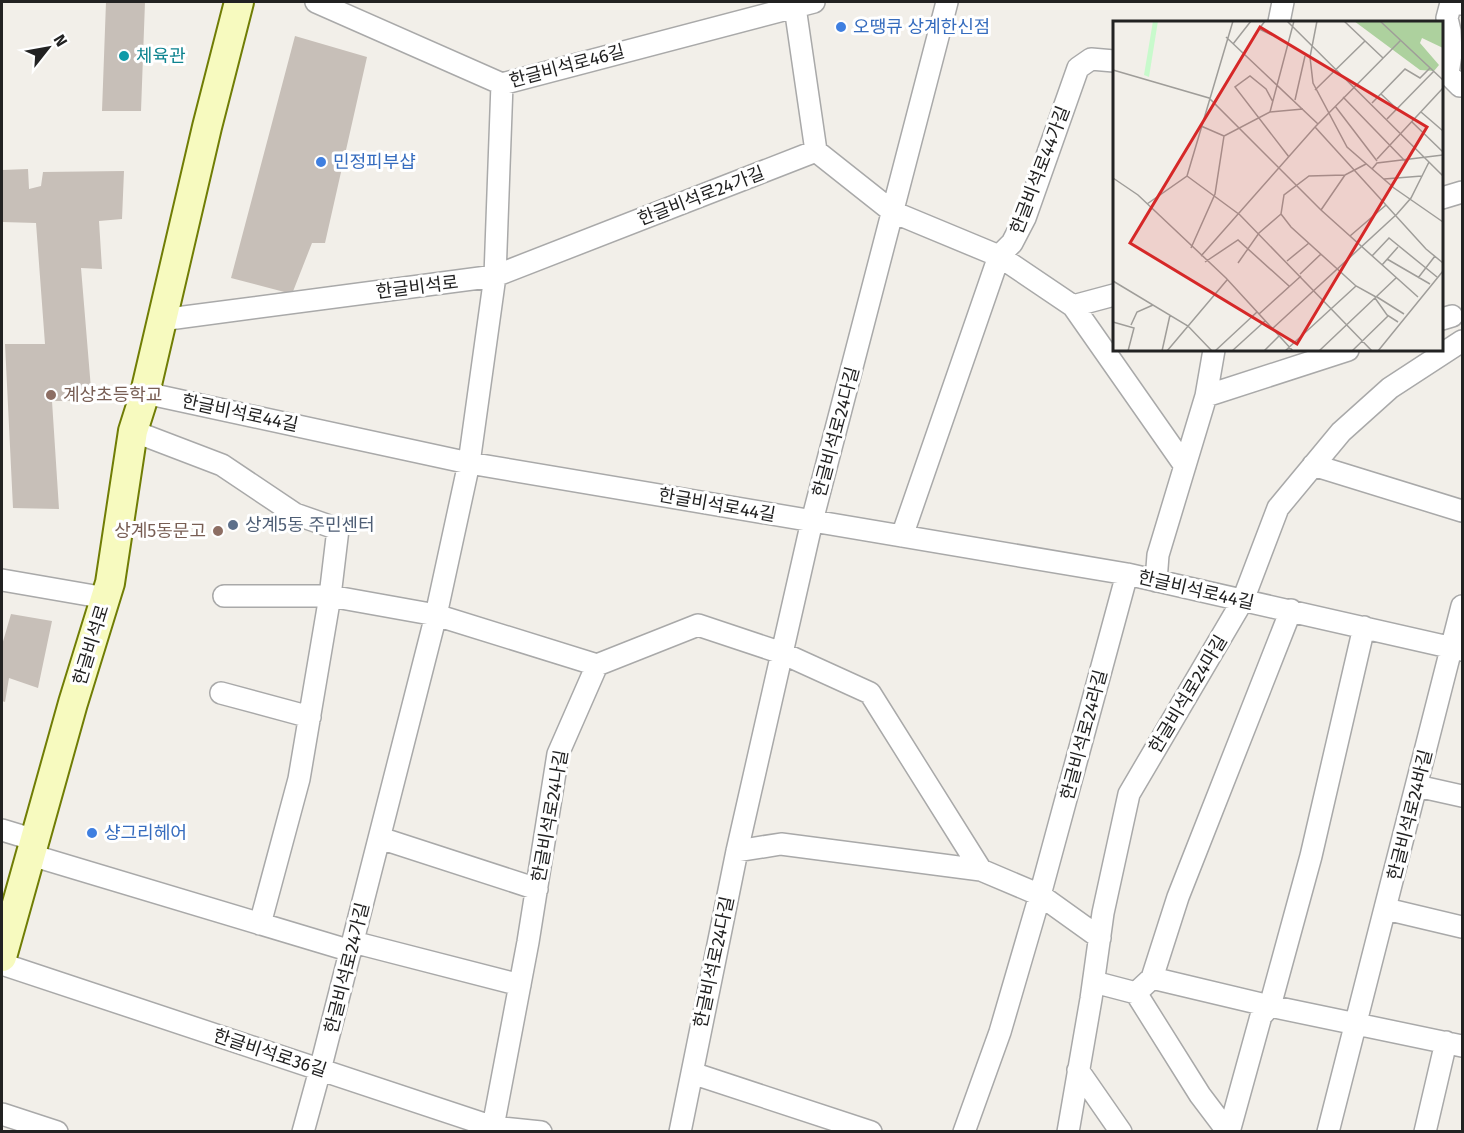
<svg xmlns="http://www.w3.org/2000/svg" width="1464" height="1133" font-family="'Fira Sans','Noto Sans KR',sans-serif">
  <style>
    .building { fill: #c7bfb8 }
    .lines { fill: none; stroke-linecap: round; stroke-linejoin: round }
    .street-casing { stroke: #a9a9a9; stroke-width: 24 }
    .secondary-casing { stroke: #707d05; stroke-width: 32 }
    .street { stroke: #fff; stroke-width: 21 }
    .secondary { stroke: #f7fabf; stroke-width: 28 }
    .shop-dot { fill: #3f7fe0; stroke: #fff; stroke-width: 2 }
    .culture-dot { fill: #0f9aa8; stroke: #fff; stroke-width: 2 }
    .education-dot { fill: #8d6e63; stroke: #fff; stroke-width: 2 }
    .service-dot { fill: #5c6f8a; stroke: #fff; stroke-width: 2 }
    .labels { text-anchor: middle; dominant-baseline: central; stroke-width: 6; stroke-linejoin: round; paint-order: stroke }
    .shop-label { font-size: 18px; fill: #366cbe; stroke: #fff; text-anchor: start }
    .culture-label { font-size: 18px; fill: #0d838f; stroke: #fff; text-anchor: start }
    .street-label { font-size: 18px; fill: #222; stroke: #fff }
    .education-label { font-size: 18px; fill: #785e54; stroke: #fff; text-anchor: start }
    .service-label { font-size: 18px; fill: #4e5e75; stroke: #fff; text-anchor: start }
    .inset-road { fill: none; stroke: #9f9d99; stroke-width: 1.5 }
    .view { fill: #d62828; fill-opacity: 0.15; stroke: #d62828; stroke-width: 3 }
    .inset-edge { fill: none; stroke: #222; stroke-width: 3 }
  </style>
  <rect width="100%" height="100%" fill="#f2efe9"/>
  <path class="building" d="M 106,2 L 145,2 L 141,111 L 102,111 Z
    M 295,36 L 367,57 L 325,243 L 312,243 L 292,294 L 231,278 Z
    M 28,169 L 29,189 L 41,186 L 43,172 L 124,171 L 122,219 L 99,221 L 102,269 L 81,268 L 92,401 L 52,401 L 59,509 L 13,508 L 5,344 L 45,344 L 36,223 L 2,222 L 2,170 Z
    M 11,614 L 52,621 L 38,688 L 9,678 L 5,702 L 2,701 L 2,645 Z"/>
  <g class="lines">
    <defs>
      <path id="street" d="M 316,2 L 502,84 L 814,2
        M 795,7 L 816,151
        M 1279,22 L 1283,2
        M 1460,86 L 1448,74 L 1451,54 L 1450,31 L 1447,18 L 1451,3 L 1462,4
        M 1442,198 L 1462,192
        M 1073,306 L 1185,466
        M 1442,319 L 1452,316
        M 161,320 L 495,276 L 816,151 L 893,212 L 999,256 L 1073,306 L 1114,295
        M 145,393 L 469,463 L 1127,574 L 1462,650
        M 1206,396 L 1348,350
        M 133,431 L 222,465 L 295,514 L 338,529 L 330,596 L 299,779 L 260,924
        M 1313,465 L 1462,511
        M 902,536 L 999,256 L 1012,243 L 1025,218 L 1078,68 L 1091,59 L 1114,61
        M 2,580 L 106,598
        M 1156,581 L 1158,555 L 1206,396 L 1214,350
        M 224,596 L 330,596 L 436,615 L 597,665
        M 221,693 L 310,717
        M 1417,786 L 1462,796
        M 2,830 L 35,840
        M 380,838 L 537,889
        M 737,851 L 781,844 L 981,870
        M 31,855 L 351,951
        M 1386,909 L 1462,927
        M 353,942 L 520,985
        M 2,964 L 493,1127 L 541,1132
        M 1152,978 L 1270,1006 L 1462,1046
        M 1094,982 L 1136,993 L 1200,1095 L 1228,1132
        M 1136,993 L 1152,978 L 1178,897 L 1291,610
        M 1078,1070 L 1121,1132
        M 692,1073 L 871,1132
        M 2,1114 L 57,1132
        M 303,1132 L 320,1070 L 436,615 L 469,463 L 495,276 L 502,84
        M 492,1132 L 528,942 L 558,754 L 597,665 L 698,625 L 782,653 L 870,693 L 981,870 L 1040,895 L 1100,938
        M 680,1132 L 737,851 L 812,521 L 947,2
        M 964,1132 L 1000,1032 L 1040,895 L 1127,574
        M 1068,1132 L 1091,999 L 1103,913 L 1129,794 L 1243,600 L 1278,508 L 1341,432 L 1390,388 L 1462,341
        M 1229,1132 L 1261,1016 L 1270,1006 L 1311,856 L 1364,627
        M 1328,1132 L 1462,606
        M 1425,1132 L 1446,1042"/>
      <path id="secondary" d="M 2,957 L 73,703 L 110,583 L 133,431 L 145,393 L 207,127 L 239,2"/>
    </defs>
    <use href="#street" class="street-casing"/>
    <use href="#secondary" class="secondary-casing"/>
    <use href="#street" class="street"/>
    <use href="#secondary" class="secondary"/>
  </g>
  <g class="shop-dot">
    <circle cx="841" cy="27" r="6"/>
    <circle cx="321" cy="162" r="6"/>
    <circle cx="92" cy="833" r="6"/>
  </g>
  <circle class="culture-dot" cx="124" cy="56" r="6"/>
  <g class="education-dot">
    <circle cx="51" cy="395" r="6"/>
    <circle cx="218" cy="531" r="6"/>
  </g>
  <circle class="service-dot" cx="233" cy="525" r="6"/>
  <g class="labels">
    <g class="shop-label">
      <text x="853" y="27">오땡큐 상계한신점</text>
      <text x="333" y="162">민정피부샵</text>
      <text x="104" y="833">샹그리헤어</text>
    </g>
    <g class="culture-label">
      <text x="136" y="56">체육관</text>
    </g>
    <g class="street-label">
      <text transform="translate(567 66) rotate(-15)">한글비석로46길</text>
      <text transform="translate(1040 170) rotate(-69)">한글비석로44가길</text>
      <text transform="translate(701 196) rotate(-21)">한글비석로24가길</text>
      <text transform="translate(417 287) rotate(-7)">한글비석로</text>
      <text transform="translate(240 413) rotate(12)">한글비석로44길</text>
      <text transform="translate(836 432) rotate(-75)">한글비석로24다길</text>
      <text transform="translate(717 505) rotate(10)">한글비석로44길</text>
      <text transform="translate(1196 590) rotate(13)">한글비석로44길</text>
      <text transform="translate(91 645) rotate(-73)">한글비석로</text>
      <text transform="translate(1188 694) rotate(-59)">한글비석로24마길</text>
      <text transform="translate(1084 735) rotate(-75)">한글비석로24라길</text>
      <text transform="translate(1410 815) rotate(-76)">한글비석로24바길</text>
      <text transform="translate(550 816) rotate(-80)">한글비석로24나길</text>
      <text transform="translate(714 962) rotate(-78)">한글비석로24다길</text>
      <text transform="translate(347 968) rotate(-76)">한글비석로24가길</text>
      <text transform="translate(270 1053) rotate(18)">한글비석로36길</text>
    </g>
    <g class="education-label">
      <text x="63" y="395">계상초등학교</text>
      <text x="206" y="531" text-anchor="end">상계5동문고</text>
    </g>
    <g class="service-label">
      <text x="245" y="525">상계5동 주민센터</text>
    </g>
  </g>
  <g transform="translate(1113 21)">
    <rect width="330" height="330" fill="#f2efe9"/>
    <path d="M 241,0 L 330,0 L 330,27 L 309,17 L 307,22 L 326,44 L 321,50 L 307,49 Z" fill="#add19e"/>
    <path d="M 40,0 L 45,0 L 36,56 L 31,54 Z" fill="#c8facc"/>
    <path class="inset-road" d="M 152,0 L 146,8 L 159,14M 174,0 L 330,155M 204,0 L 197,36 L 200,62 L 234,126 L 281,167 L 330,201M 231,0 L 270,37M 267,0 L 330,59M 113,16 L 205,103M 120,23 L 138,0M 0,49 L 96,77 L 208,189 L 305,276M 202,69 L 252,20M 268,73 L 284,88M 230,76 L 293,141M 182,79 L 192,35M 160,81 L 153,68 L 137,55 L 122,66 L 176,136M 259,82 L 292,48 L 307,57 L 317,47M 222,85 L 264,140M 157,91 L 190,88M 308,91 L 330,110M 274,98 L 321,50M 299,101 L 330,131M 88,105 L 111,115M 202,106 L 313,228 L 330,242M 264,138 L 330,67M 253,143 L 232,154 L 196,155 L 171,174 L 168,193 L 178,206 L 243,265 L 263,276M 259,148 L 264,142 L 330,134M 74,155 L 127,194 L 259,330M 0,157 L 25,174 L 113,257 L 180,330M 271,158 L 309,155M 34,183 L 74,155 L 120,0M 208,189 L 232,154M 237,215 L 273,184M 78,227 L 102,173 L 111,115 L 157,91 L 181,0M 88,235 L 202,106 L 288,19M 259,235 L 276,217 L 324,256M 274,238 L 317,263M 174,240 L 196,222M 92,241 L 125,219 L 176,265M 125,242 L 146,212 L 168,193M 269,244 L 285,226M 187,253 L 208,233M 305,257 L 322,235M 0,260 L 75,305 L 99,330M 264,276 L 291,293M 262,277 L 274,294 L 285,301M 146,293 L 188,255M 0,301 L 21,307 L 15,330M 18,304 L 24,291 L 40,284M 159,308 L 284,193 L 298,177 L 316,141M 49,330 L 57,294M 54,330 L 114,259M 102,330 L 144,291M 119,330 L 152,300M 151,330 L 166,315M 172,330 L 243,265M 206,330 L 283,257M 239,330 L 275,295M 265,330 L 330,250"/>
    <path class="view" d="M 147,6 L 314,106 L 184,323 L 17,222 Z"/>
    <rect width="330" height="330" class="inset-edge"/>
  </g>
  <rect width="1464" height="1133" fill="none" stroke="#222222" stroke-width="6"/>
  <g transform="translate(48 48) rotate(59)" stroke="#ffffff" stroke-width="4.5" paint-order="stroke">
  <path d="M0-4.5L10 22L0 15L-10 22Z" fill="#222222"/>
  <text y="-9" font-size="16" font-weight="bold" text-anchor="middle" fill="#222222">N</text>
  </g>
</svg>
